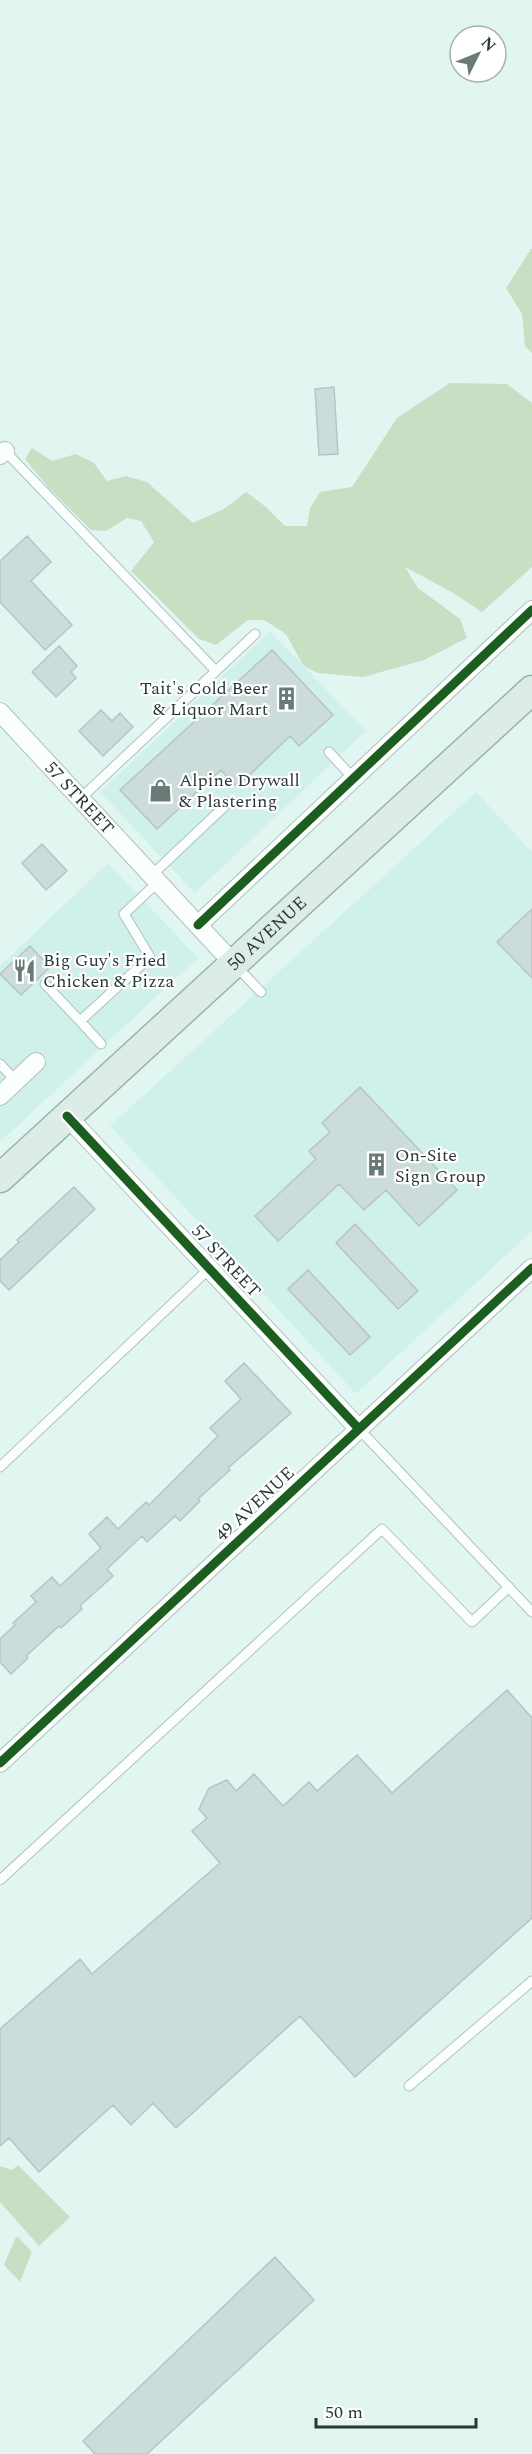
<svg xmlns="http://www.w3.org/2000/svg" width="532" height="2454" font-family="Spectral,serif">
  <style>
    .built { fill: #d0f1eb }
    .green { fill: #c7e0c4 }
    .building { fill: #ccdcdb; stroke: #b6c5c4; stroke-width: 1.5 }
    .lines { fill: none; stroke-linecap: round; stroke-linejoin: round }
    .service-casing { stroke: #b2c1be; stroke-width: 11 }
    .minor-casing { stroke: #b2c1be; stroke-width: 20 }
    .primary-casing { stroke: #96b6ab; stroke-width: 31 }
    .service { stroke: #fafefd; stroke-width: 9 }
    .minor { stroke: #fafefd; stroke-width: 18 }
    .primary { stroke: #deece7; stroke-width: 28 }
    .cycleway-casing { stroke: #fff; stroke-width: 13 }
    .cycleway { stroke: #1b5e20; stroke-width: 9 }
    .labels { text-anchor: middle; dominant-baseline: central; stroke-width: 4.5; stroke-linejoin: round; paint-order: stroke }
    .poi-label { font-size: 18px; fill: #2a3836; stroke: #fff; text-anchor: start }
    .street-label { font-size: 18px; fill: #2a3836; stroke: #fff }
  </style>
  <rect width="100%" height="100%" fill="#e1f5f1"/>
  <path class="built" d="M 270,631 L 366,731 L 195,893 L 100,792 Z
    M 476,792 L 532,852 L 532,1231 L 356,1394 L 110,1126 Z
    M 108,863 L 198,958 L 0,1142 L 0,966 Z"/>
  <path class="green" d="M 531,249 L 532,249 L 532,353 L 525,346 L 522,314 L 506,288 Z
    M 450,383 L 507,384 L 532,403 L 532,567 L 482,612 L 450,591 L 405,567 L 418,588 L 460,619 L 467,638 L 424,660 L 363,677 L 317,673 L 303,665 L 286,634 L 264,620 L 248,620 L 216,645 L 199,639 L 131,571 L 154,542 L 141,521 L 127,518 L 106,531 L 91,530 L 48,487 L 25,459 L 32,448 L 52,461 L 76,454 L 94,463 L 107,481 L 126,476 L 147,482 L 193,523 L 224,509 L 246,492 L 266,507 L 285,526 L 307,526 L 310,508 L 320,492 L 352,487 L 397,418 Z
    M 18,2165 L 70,2217 L 39,2246 L 0,2202 L 0,2166 L 12,2170 Z
    M 16,2237 L 19,2238 L 32,2252 L 20,2282 L 4,2265 Z"/>
  <path class="building" d="M 334,387 L 338,454 L 319,455 L 315,389 Z
    M 27,536 L 51,562 L 31,581 L 72,625 L 45,650 L 0,602 L 0,561 Z
    M 59,646 L 77,666 L 71,672 L 76,678 L 56,697 L 32,672 Z
    M 272,650 L 333,715 L 299,746 L 290,736 L 237,787 L 221,770 L 157,829 L 120,790 Z
    M 101,710 L 112,721 L 120,713 L 133,727 L 103,756 L 79,731 Z
    M 42,844 L 67,871 L 46,890 L 22,863 Z
    M 532,909 L 532,978 L 497,942 Z
    M 30,946 L 50,967 L 21,995 L 0,974 Z
    M 360,1087 L 457,1190 L 419,1226 L 386,1190 L 364,1210 L 339,1184 L 278,1241 L 255,1216 L 316,1159 L 309,1151 L 330,1132 L 322,1123 Z
    M 74,1187 L 95,1209 L 9,1290 L 0,1281 L 0,1260 L 19,1242 L 17,1240 Z
    M 355,1224 L 418,1291 L 398,1309 L 336,1243 Z
    M 308,1270 L 370,1337 L 350,1355 L 288,1289 Z
    M 244,1363 L 291,1413 L 228,1468 L 230,1470 L 198,1499 L 200,1501 L 180,1521 L 175,1516 L 147,1542 L 142,1536 L 107,1569 L 113,1576 L 80,1606 L 82,1609 L 61,1628 L 59,1626 L 26,1656 L 28,1658 L 11,1674 L 0,1662 L 0,1639 L 15,1625 L 13,1623 L 36,1602 L 31,1596 L 52,1577 L 60,1586 L 101,1548 L 89,1534 L 107,1517 L 118,1529 L 146,1502 L 149,1505 L 218,1436 L 210,1428 L 241,1399 L 225,1381 Z
    M 507,1690 L 532,1718 L 532,1918 L 355,2077 L 300,2016 L 176,2128 L 153,2103 L 131,2125 L 113,2105 L 39,2172 L 9,2138 L 0,2146 L 0,2029 L 80,1959 L 92,1974 L 220,1863 L 192,1831 L 207,1818 L 199,1809 L 209,1788 L 227,1780 L 236,1791 L 254,1774 L 283,1806 L 309,1782 L 317,1791 L 357,1755 L 392,1793 Z
    M 275,2257 L 314,2300 L 147,2454 L 95,2454 L 83,2441 Z"/>
  <g class="lines">
    <defs>
      <path id="service" d="M 3,449 L 216,671 L 81,798
        M 216,671 L 255,634
        M 329,752 L 353,778
        M 152,875 L 229,802
        M 236,966 L 261,992
        M 45,984 L 80,1021 L 150,957 L 124,914 L 158,882
        M 80,1021 L 101,1044
        M 0,1064 L 16,1081
        M 359,1429 L 532,1612
        M 0,1467 L 210,1268
        M 0,1880 L 382,1529 L 472,1622 L 509,1587
        M 409,2086 L 532,1981"/>
      <g id="minor">
        <path d="M 0,455 L 5,451"/>
        <path id="s1" d="M 0,712 L 233,963"/>
        <path d="M 198,925 L 532,610"/>
        <path d="M 0,1096 L 36,1062"/>
        <path d="M 67,1116 L 359,1429"/>
        <path d="M 0,1763 L 532,1268"/>
      </g>
      <g id="primary">
        <path id="s2" d="M 0,1178 L 532,690"/>
      </g>
    </defs>
    <use href="#service" class="service-casing"/>
    <use href="#minor" class="minor-casing"/>
    <use href="#primary" class="primary-casing"/>
    <use href="#service" class="service"/>
    <use href="#minor" class="minor"/>
    <use href="#primary" class="primary"/>
    <defs>
      <path id="cycleway" d="M 198,925 L 532,610
        M 67,1116 L 359,1429
        M 0,1763 L 532,1268"/>
    </defs>
    <use href="#cycleway" class="cycleway-casing"/>
    <use href="#cycleway" class="cycleway"/>
  </g>
  <defs>
    <symbol id="building-bare" viewBox="-9 -9 18 18"><path d="M-4-6H4V6H1V3H-1V6H-4ZM-2.5-4.3h1.7v1.8h-1.7ZM.8-4.3h1.7v1.8H.8ZM-2.5-1h1.7V.8h-1.7ZM.8-1h1.7V.8H.8Z" fill="#6a7a77" stroke="#fff" stroke-width="2.5" paint-order="stroke"/></symbol>
    <symbol id="shop-bare" viewBox="-9 -9 18 18"><path d="M-5-2.5h2.3a2.7 3.5 0 0 1 5.4 0H5L5.5 6h-11ZM-1.5-2.5h3a1.5 2.3 0 0 0-3 0Z" fill="#6a7a77" stroke="#fff" stroke-width="2.5" paint-order="stroke"/></symbol>
    <symbol id="restaurant-bare" viewBox="-9 -9 18 18"><path d="M-5-6h1v4h1v-4h1v4h1v-4h1v5L-1.5 .5V6h-2V.5L-5-1ZM5-6V6H3V1.5H1.5Q1.5-4 5-6Z" fill="#6a7a77" stroke="#fff" stroke-width="2.5" paint-order="stroke"/></symbol>
  </defs>
  <g fill-rule="evenodd">
    <use href="#building-bare" x="270" y="682" width="33" height="33"/>
    <use href="#shop-bare" x="144" y="774" width="33" height="33"/>
    <use href="#restaurant-bare" x="8" y="954" width="33" height="33"/>
    <use href="#building-bare" x="360" y="1148" width="33" height="33"/>
  </g>
  <g class="labels">
    <g class="poi-label">
      <text x="268" y="688" text-anchor="end">Tait's Cold Beer<tspan x="268" dy="21">&amp; Liquor Mart</tspan></text>
      <text x="179" y="780">Alpine Drywall<tspan x="179" dy="21">&amp; Plastering</tspan></text>
      <text x="43" y="960">Big Guy's Fried<tspan x="43" dy="21">Chicken &amp; Pizza</tspan></text>
      <text x="395" y="1155">On-Site<tspan x="395" dy="21">Sign Group</tspan></text>
    </g>
    <g class="street-label">
      <text stroke="none"><textPath href="#s1" startOffset="117">57 STREET</textPath></text>
      <text stroke="none"><textPath href="#s2" startOffset="362">50 AVENUE</textPath></text>
      <text transform="translate(226 1261) rotate(47)">57 STREET</text>
      <text transform="translate(255 1504) rotate(-43)">49 AVENUE</text>
    </g>
  </g>
  <g transform="translate(478 54) rotate(47)"><circle r="28" fill="#ffffff" stroke="#aaafaf" stroke-width="1.5"/>
  <path d="M0-4.5L10 22L0 15L-10 22Z" fill="#6a7a77"/>
  <text y="-9" font-size="16" font-weight="bold" text-anchor="middle" fill="#2a3836">N</text>
  </g>
  <path d="M316 2418v9h160v-9" fill="none" stroke="#2a3836" stroke-width="3"/>
  <text x="325" y="2418" font-size="18" fill="#2a3836" stroke="#ffffff" stroke-width="4.5" paint-order="stroke">50 m</text>
</svg>
